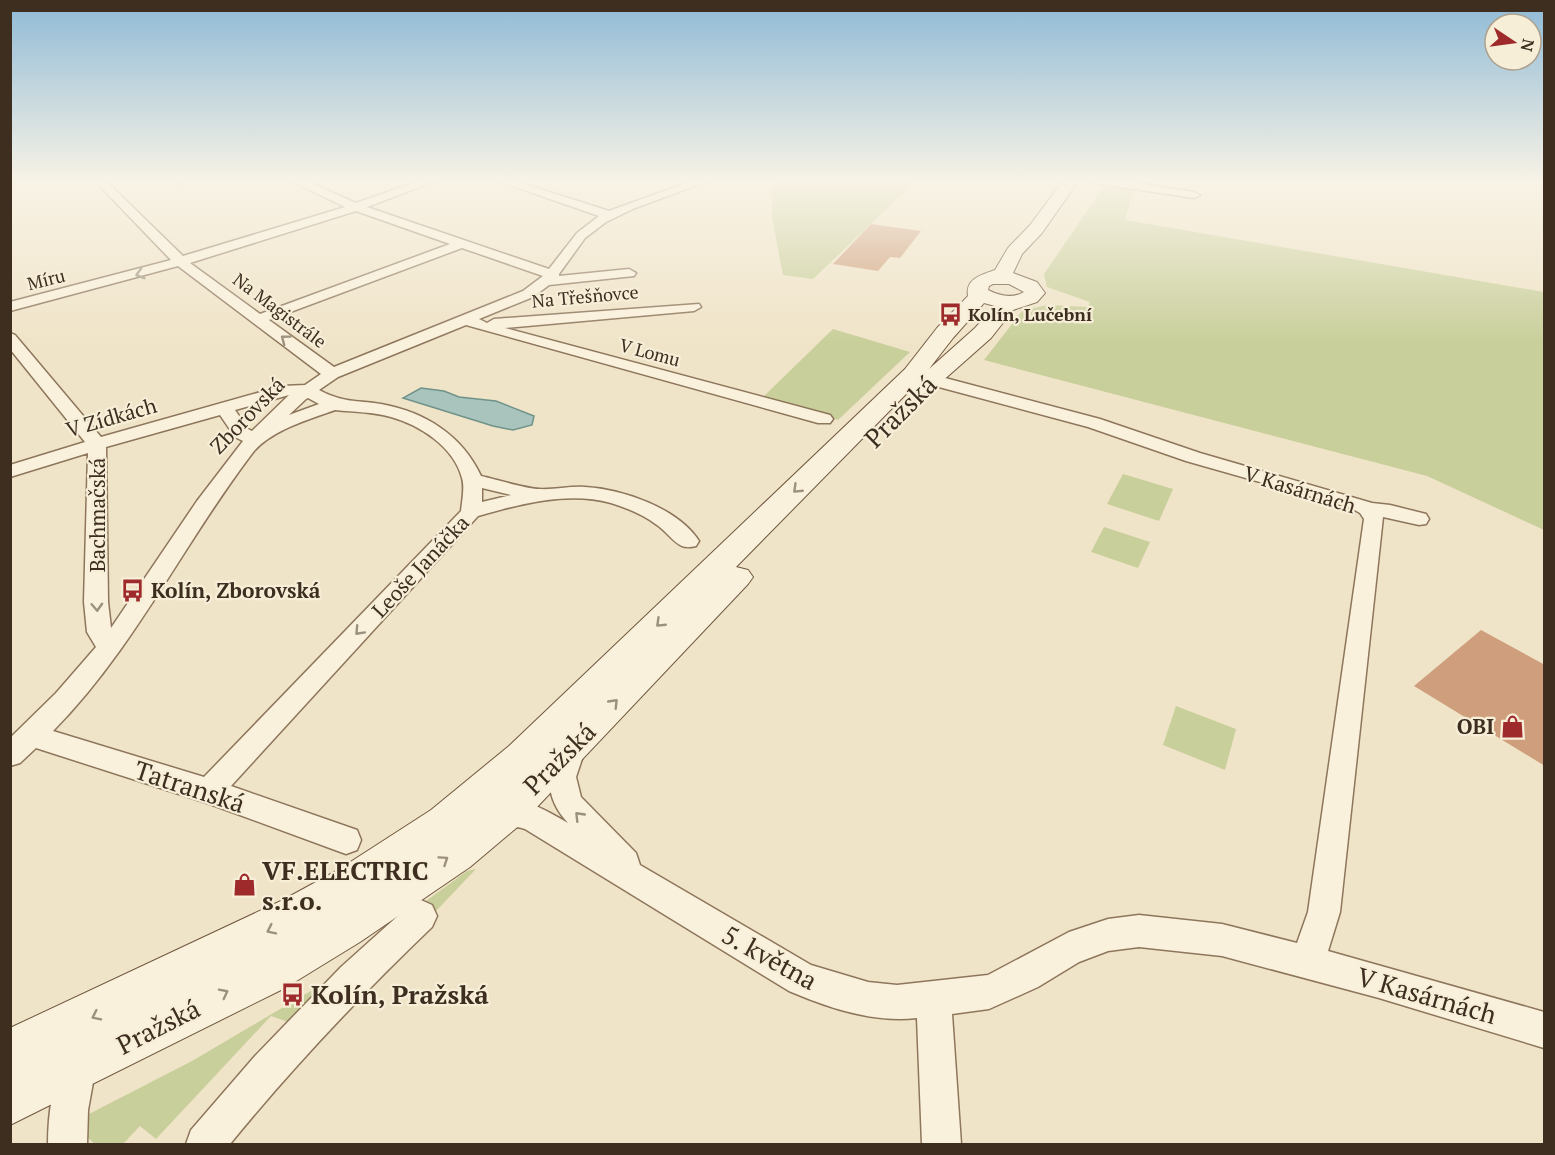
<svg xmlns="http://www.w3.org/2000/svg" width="1555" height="1155" font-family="'PT Serif',serif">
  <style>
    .green { fill: #c9cf9b }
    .water { fill: #a9c4bc; stroke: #6f938a; stroke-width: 1.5 }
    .building { fill: #cf9f7d }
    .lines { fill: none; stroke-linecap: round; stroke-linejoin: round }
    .street-casing { stroke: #8d765c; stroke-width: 3 }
    .secondary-casing { stroke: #6f573f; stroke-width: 2 }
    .street { fill: #faf1dc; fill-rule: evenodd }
    .secondary { fill: #faf1dc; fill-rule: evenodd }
    .oneway { stroke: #9c907e }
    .labels { text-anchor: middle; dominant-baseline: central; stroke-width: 4.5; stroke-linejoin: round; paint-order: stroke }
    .far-street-label { font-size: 18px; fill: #3d2e20; stroke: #f7eed8 }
    .far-poi-label { font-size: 18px; font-weight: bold; fill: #3d2e20; stroke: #f7eed8; text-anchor: start }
    .street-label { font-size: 21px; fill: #3d2e20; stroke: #f7eed8 }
    .poi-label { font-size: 21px; font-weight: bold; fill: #3d2e20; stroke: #f7eed8; text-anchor: start }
    .near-street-label { font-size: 26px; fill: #3d2e20; stroke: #f7eed8 }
    .near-poi-label { font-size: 26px; font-weight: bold; fill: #3d2e20; stroke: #f7eed8; text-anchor: start }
  </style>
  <rect width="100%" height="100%" fill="#f0e4c8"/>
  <path class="green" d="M 773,180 L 917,180 L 813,279 L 783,275 L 772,218 Z
    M 1111,187 L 1126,188 L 1133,191 L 1125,220 L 1544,292 L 1544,530 L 1427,476 L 984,360 L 1022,311 L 1047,305 L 1088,307 L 1090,302 L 1047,287 L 1044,274 L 1102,189 Z
    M 833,329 L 910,352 L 838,420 L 762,398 Z
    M 1123,474 L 1173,489 L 1159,521 L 1107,504 Z
    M 1104,527 L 1150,542 L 1138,568 L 1091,552 Z
    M 1176,706 L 1236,729 L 1225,770 L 1163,745 Z
    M 476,869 L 436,911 L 426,901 L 467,871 Z
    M 321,985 L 291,1023 L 271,1016 L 156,1139 L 140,1126 L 123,1144 L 95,1144 L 88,1138 L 89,1114 L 192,1061 Z"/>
  <path class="water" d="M 421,388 L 444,391 L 459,397 L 496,401 L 534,416 L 532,425 L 513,430 L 493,426 L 403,398 Z"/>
  <path class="building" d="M 871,224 L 921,231 L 900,258 L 890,257 L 878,271 L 833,264 Z
    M 1481,630 L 1545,665 L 1545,766 L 1414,686 Z"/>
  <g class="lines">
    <defs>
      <path id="street" d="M 94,180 L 105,180 L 183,256 L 345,207 L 289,180 L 303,180 L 356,203 L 422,180 L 438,180 L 367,207 L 549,269 L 577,233 L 599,216 L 495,180 L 512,180 L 609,211 L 695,180 L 711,180 L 635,208 L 606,222 L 585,238 L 559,274 L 559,276 L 629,269 L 636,273 L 634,276 L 549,285 L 533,297 L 479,319 L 487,323 L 494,319 L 699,304 L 701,307 L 694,311 L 505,328 L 830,415 L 833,419 L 830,423 L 818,423 L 466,325 L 338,377 L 319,390 C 344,403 355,400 381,404 C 425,412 462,435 481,476 C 495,479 527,489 539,489 C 554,490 569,486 585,487 C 622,489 678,508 699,541 L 696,546 C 691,547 687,548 682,546 C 673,542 666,531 657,525 C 644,515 627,508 611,503 C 568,491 520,504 478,516 L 231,786 L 357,830 L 361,840 L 357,850 L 346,854 L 207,803 L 36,748 L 20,763 L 10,766 L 10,738 L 56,693 L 96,647 L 87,632 L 84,602 L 88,453 L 10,477 L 10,465 L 85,442 L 10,349 L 10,333 L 15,335 L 101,437 L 282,386 L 305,385 L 321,374 L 178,266 L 10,311 L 10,302 L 171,260 ZM 356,211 L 450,244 L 260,314 L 190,263 ZM 462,248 L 543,276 L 523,291 L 334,367 L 269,320 ZM 289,395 L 252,431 L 248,429 L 235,410 ZM 308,398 L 319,404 L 289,415 L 306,399 ZM 335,410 C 354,412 373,412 391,417 C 420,425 454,447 462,478 C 465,487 462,501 461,511 L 204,777 L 53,731 C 135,648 184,542 254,451 C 274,429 308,420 335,410 ZM 220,415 L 235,437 L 243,441 L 197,501 L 111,628 L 108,602 L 106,447 ZM 482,488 L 511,495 L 482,502 Z
        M 174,180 L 187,180 L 179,184 Z
        M 1089,180 L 1117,180 L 1194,192 L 1200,195 L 1194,198 L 1094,183 Z
        M 930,374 L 1100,419 L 1200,453 L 1372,503 L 1390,505 L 1426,514 L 1429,519 L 1426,524 L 1419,525 L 1383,517 L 1340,912 L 1328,951 L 1544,1012 L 1544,1048 L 1379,998 L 1222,956 L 1139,947 L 1108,951 L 1079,962 L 1038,987 L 989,1009 L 952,1014 L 961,1144 L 922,1144 L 917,1018 C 873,1023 829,1008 789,991 L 525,829 C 512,825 499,827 487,822 L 482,813 L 487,804 C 518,793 542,808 568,823 C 544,797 546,773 561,742 L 571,739 L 581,742 L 585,750 L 576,777 L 581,797 L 636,853 L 640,865 L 811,965 L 868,982 L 897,985 L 988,975 L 1069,932 L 1108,919 L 1139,915 L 1222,924 L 1297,943 L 1308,912 L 1364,519 L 1360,513 L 1351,508 L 1186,461 L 1088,427 L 924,383 L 922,379 Z
        M 421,900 L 432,905 L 437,916 L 432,927 C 360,996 293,1067 230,1144 L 186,1144 L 191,1130 L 255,1056 L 341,967 L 410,905 Z
        M 78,1048 L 91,1053 L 96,1066 L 88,1110 L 87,1144 L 48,1144 C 48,1114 53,1081 65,1053 Z"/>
      <path id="secondary" d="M 1064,180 L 1079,180 L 1042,233 L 1022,254 L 1013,273 L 1037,282 L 1045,293 L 1037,302 L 1013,310 L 991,338 L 930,392 L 922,394 L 914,392 L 911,389 L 736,567 L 748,570 L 753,577 L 748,584 L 521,824 L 470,867 L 360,942 L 285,988 L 10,1125 L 10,1028 L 283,900 L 338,870 L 431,810 L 509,746 L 905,369 L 937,328 L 968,296 C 965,279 981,275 995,270 L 1008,248 L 1030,225 ZM 993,284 L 1009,284 L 1024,292 C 1012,299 1000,296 988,290 L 989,286 ZM 984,303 L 995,306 L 975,328 L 929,369 L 953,338 Z"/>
    </defs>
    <use href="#street" class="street-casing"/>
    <use href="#secondary" class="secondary-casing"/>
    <use href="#street" class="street"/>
    <use href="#secondary" class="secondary"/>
  </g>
  <defs><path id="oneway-chevron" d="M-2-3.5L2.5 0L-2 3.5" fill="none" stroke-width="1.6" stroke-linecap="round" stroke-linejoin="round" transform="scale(1.5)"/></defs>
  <g class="oneway">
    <use href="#oneway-chevron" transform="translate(140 274) rotate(164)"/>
    <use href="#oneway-chevron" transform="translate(285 339) rotate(-143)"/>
    <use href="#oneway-chevron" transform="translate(797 489) rotate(136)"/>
    <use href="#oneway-chevron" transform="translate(97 607) rotate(87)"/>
    <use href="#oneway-chevron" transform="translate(660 623) rotate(136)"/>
    <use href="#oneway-chevron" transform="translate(359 631) rotate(133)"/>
    <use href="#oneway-chevron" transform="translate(614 703) rotate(-46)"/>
    <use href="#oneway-chevron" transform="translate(579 816) rotate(-134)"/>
    <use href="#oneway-chevron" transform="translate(444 860) rotate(-34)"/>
    <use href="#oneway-chevron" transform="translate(271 930) rotate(154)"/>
    <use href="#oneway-chevron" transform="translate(224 993) rotate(-27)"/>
    <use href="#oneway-chevron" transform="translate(96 1016) rotate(154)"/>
  </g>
  <linearGradient id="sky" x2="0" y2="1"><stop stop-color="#8fbad6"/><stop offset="0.53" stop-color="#f8f3e6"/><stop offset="1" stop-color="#f8f3e6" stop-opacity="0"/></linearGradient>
  <rect width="1555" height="342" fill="url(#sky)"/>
  <defs>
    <symbol id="bus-bare" viewBox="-9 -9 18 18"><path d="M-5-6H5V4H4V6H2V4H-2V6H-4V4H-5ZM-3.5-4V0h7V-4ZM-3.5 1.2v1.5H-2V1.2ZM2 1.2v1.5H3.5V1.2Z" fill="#9e2a2b" stroke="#f7eed8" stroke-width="2.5" paint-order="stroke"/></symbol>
    <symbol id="shop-bare" viewBox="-9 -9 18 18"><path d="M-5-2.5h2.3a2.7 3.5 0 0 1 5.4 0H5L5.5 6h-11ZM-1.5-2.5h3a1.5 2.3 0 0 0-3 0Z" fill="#9e2a2b" stroke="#f7eed8" stroke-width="2.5" paint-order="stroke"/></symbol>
  </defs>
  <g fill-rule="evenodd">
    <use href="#bus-bare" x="934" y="298" width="33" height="33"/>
    <use href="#bus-bare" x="116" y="574" width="33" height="33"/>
    <use href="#shop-bare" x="1496" y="710" width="33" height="33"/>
    <use href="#shop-bare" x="228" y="868" width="33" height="33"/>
    <use href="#bus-bare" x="276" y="978" width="33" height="33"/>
  </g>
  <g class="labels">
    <g class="far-street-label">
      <text transform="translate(46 279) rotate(-14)">Míru</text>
      <text transform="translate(585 296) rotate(-5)">Na Třešňovce</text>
      <text transform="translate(280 310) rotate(37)">Na Magistrále</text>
      <text transform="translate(650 352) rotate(15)">V Lomu</text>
    </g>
    <g class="far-poi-label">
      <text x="968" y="314">Kolín, Lučební</text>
    </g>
    <g class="street-label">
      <text transform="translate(247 415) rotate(-46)">Zborovská</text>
      <text transform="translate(111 417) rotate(-16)">V Zídkách</text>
      <text transform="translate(1300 489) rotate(17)">V Kasárnách</text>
      <text transform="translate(97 515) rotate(-90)">Bachmačská</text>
      <text transform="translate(420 566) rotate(-47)">Leoše Janáčka</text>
    </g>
    <g class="poi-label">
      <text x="151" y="590">Kolín, Zborovská</text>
      <text x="1494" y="726" text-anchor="end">OBI</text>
    </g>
    <g class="near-street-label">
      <text transform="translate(900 411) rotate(-45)">Pražská</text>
      <text transform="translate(559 758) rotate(-45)">Pražská</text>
      <text transform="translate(190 786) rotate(18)">Tatranská</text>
      <text transform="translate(770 957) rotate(29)">5. května</text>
      <text transform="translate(1427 995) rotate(16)">V Kasárnách</text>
      <text transform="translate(158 1026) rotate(-27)">Pražská</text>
    </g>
    <g class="near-poi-label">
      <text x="262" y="870">VF.ELECTRIC<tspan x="262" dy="30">s.r.o.</tspan></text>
      <text x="311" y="994">Kolín, Pražská</text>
    </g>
  </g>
  <rect width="1555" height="1155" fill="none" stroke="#3d2e20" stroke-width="24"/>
  <g transform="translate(1513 42) rotate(103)"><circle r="28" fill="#f7eed8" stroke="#ada18e" stroke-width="1.5"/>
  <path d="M0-4.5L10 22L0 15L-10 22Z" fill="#9e2a2b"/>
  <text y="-9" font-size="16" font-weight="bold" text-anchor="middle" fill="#3d2e20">N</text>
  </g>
</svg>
